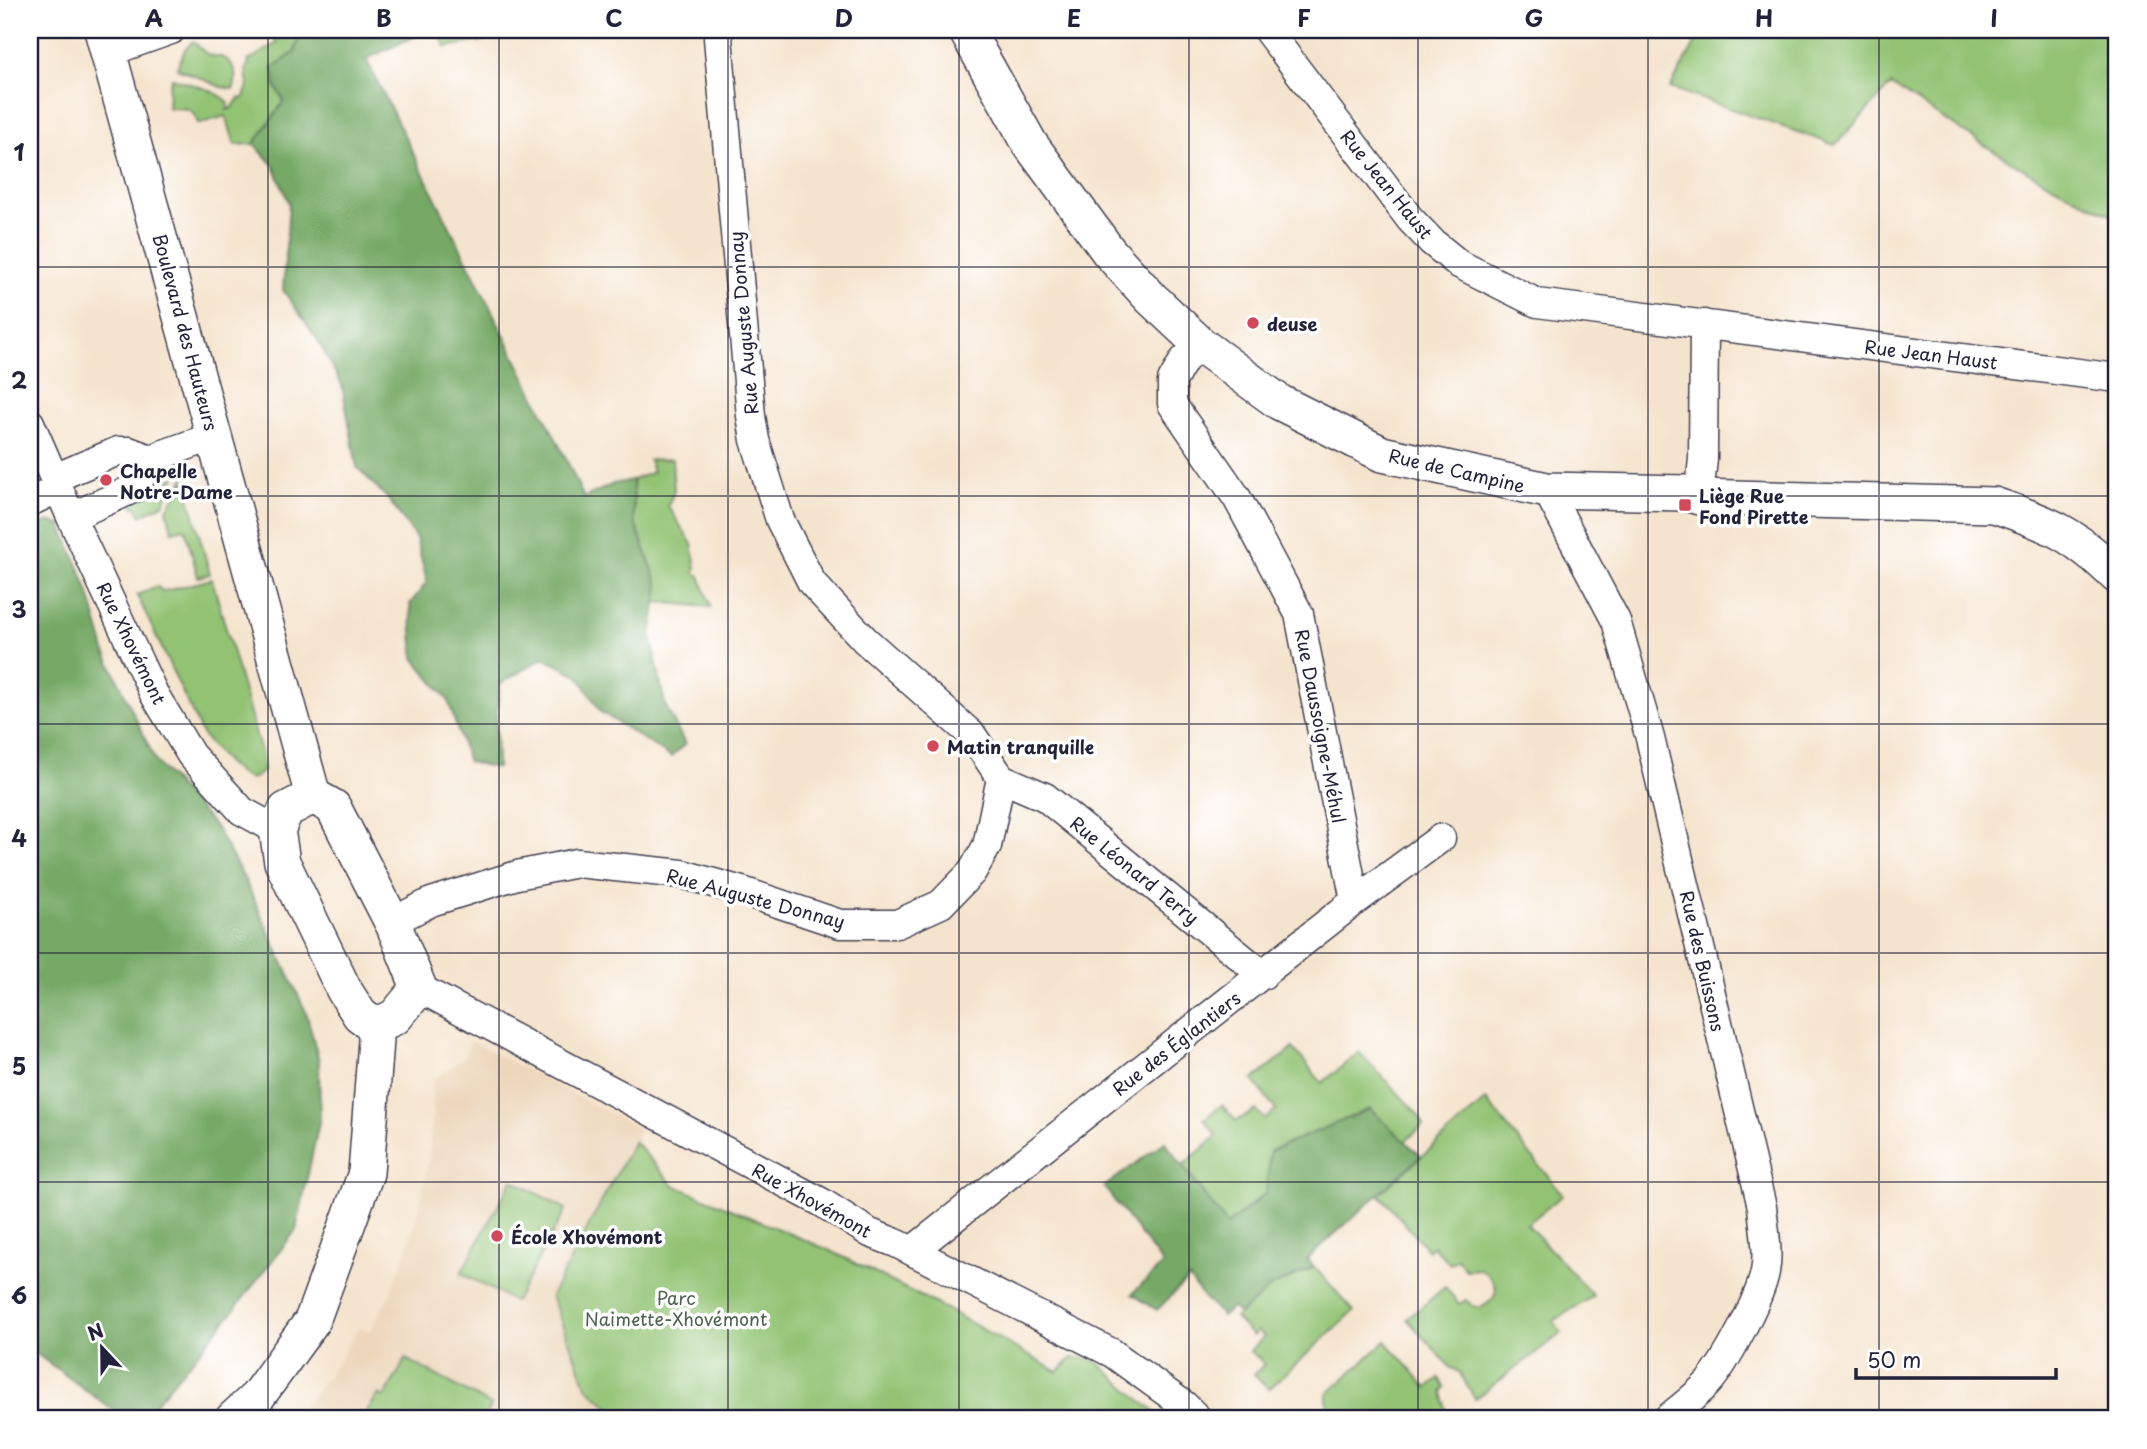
<svg xmlns="http://www.w3.org/2000/svg" width="2147" height="1449" font-family="'Playpen Sans',sans-serif">
  <style>
    .built { fill: #edd7bb }
    .green { fill: #92c373; stroke: #5a7257; stroke-width: 2 }
    .forest { fill: #75a965; stroke: #4c6650; stroke-width: 2 }
    .lines { fill: none; stroke-linecap: round; stroke-linejoin: round }
    .minor-casing { stroke: #423f51; stroke-width: 31 }
    .tertiary-casing { stroke: #423f51; stroke-width: 38 }
    .minor { stroke: #fff; stroke-width: 28 }
    .tertiary { stroke: #fff; stroke-width: 35 }
    .grid { fill: none; stroke: #22223b; stroke-width: 2; stroke-opacity: 0.55 }
    .poi-dot { fill: #d1495b; stroke: #fff; stroke-width: 2.5 }
    .labels { text-anchor: middle; dominant-baseline: central; stroke-width: 7; stroke-linejoin: round; paint-order: stroke }
    .street-label { font-size: 18px; fill: #22223b; stroke: #fff }
    .poi-label { font-size: 18px; font-weight: bold; fill: #22223b; stroke: #fff; text-anchor: start }
    .park-label { font-size: 18px; fill: #4f6251; stroke: #fff }
    .neatline { fill: none; stroke: #22223b; stroke-width: 2.5 }
    .grid-label { font-size: 23px; text-anchor: middle; font-weight: bold; fill: #22223b }
  </style>
  <rect width="100%" height="100%" fill="#fff"/>
  <filter id="ink" filterUnits="userSpaceOnUse"><feTurbulence type="fractalNoise" baseFrequency=".0143" numOctaves="2"/><feDisplacementMap in="SourceGraphic" scale="14" xChannelSelector="R" yChannelSelector="G"/><feConvolveMatrix kernelMatrix="1 2 1 2 8 2 1 2 1" color-interpolation-filters="sRGB"/></filter>
  <filter id="wash" filterUnits="userSpaceOnUse"><feTurbulence type="fractalNoise" baseFrequency=".00686" numOctaves="4" result="noise"/><feDisplacementMap in="SourceGraphic" scale="28" xChannelSelector="R" yChannelSelector="G"/><feGaussianBlur stdDeviation="1.57" result="paint"/><feColorMatrix in="noise" values="0 0 0 0 0 0 0 0 0 0 0 0 0 0 0 0 0 1.4 0 .05"/><feComposite in="paint" operator="in"/></filter>
  <g filter="url(#wash)">
    <rect width="100%" height="100%" fill="#f5e4cd"/>
    <path class="built" d="M 471,1041 L 640,1129 L 551,1296 L 587,1387 L 622,1419 L 294,1419 L 338,1362 L 359,1327 L 370,1331 L 389,1296 L 403,1262 L 419,1210 L 429,1158 L 433,1111 L 432,1081 L 464,1057 Z"/>
    <path class="green" d="M 269,30 L 302,30 L 294,53 L 273,67 L 275,85 L 284,101 L 254,144 L 235,145 L 226,116 L 198,124 C 192,105 186,109 168,108 L 169,87 L 172,78 C 186,83 223,91 229,104 L 227,110 L 232,108 L 239,98 L 243,99 L 248,86 L 246,67 L 249,65 L 248,61 L 277,43 Z
      M 437,30 L 551,30 L 446,47 Z
      M 1703,30 L 2117,30 L 2117,217 C 2037,183 1965,132 1891,85 L 1835,145 L 1670,88 Z
      M 193,41 C 198,46 201,50 207,54 C 213,58 218,55 224,58 C 235,63 238,80 233,89 L 221,87 L 177,68 L 185,49 Z
      M 672,459 L 674,491 L 668,506 L 692,544 L 696,569 L 695,573 L 700,576 L 711,607 L 656,602 L 659,587 L 634,520 L 633,480 L 653,472 L 649,460 Z
      M 163,466 L 169,478 L 175,477 L 163,504 L 141,516 L 136,506 L 134,507 L 130,497 Z
      M 184,479 L 210,574 L 198,577 L 185,528 L 172,531 L 167,510 Z
      M 212,579 L 262,756 L 263,771 C 258,775 254,780 248,778 C 236,775 210,745 202,734 L 137,595 L 157,586 L 162,591 L 169,590 Z
      M 1293,1048 L 1322,1083 L 1359,1052 L 1416,1112 L 1424,1124 L 1405,1142 L 1369,1109 L 1227,1225 L 1183,1165 L 1217,1136 L 1204,1119 L 1222,1105 L 1236,1121 L 1256,1110 L 1265,1119 L 1276,1110 L 1253,1080 Z
      M 1486,1100 L 1563,1195 L 1527,1224 L 1593,1296 L 1553,1321 L 1562,1333 L 1475,1399 L 1459,1372 L 1451,1368 L 1407,1319 L 1445,1287 L 1459,1304 L 1466,1300 L 1473,1306 L 1480,1308 C 1503,1297 1499,1281 1480,1269 L 1466,1270 L 1457,1259 L 1450,1264 L 1433,1246 L 1428,1250 L 1379,1194 Z
      M 634,1141 L 673,1185 L 831,1251 L 946,1309 L 1058,1372 L 1073,1357 L 1096,1361 L 1162,1419 L 622,1419 L 587,1387 L 551,1296 Z
      M 512,1180 L 566,1209 L 515,1302 L 461,1273 Z
      M 1314,1267 L 1354,1311 L 1269,1389 L 1254,1375 L 1264,1364 L 1250,1351 L 1264,1337 L 1258,1331 L 1253,1336 L 1235,1318 L 1271,1287 Z
      M 1386,1341 L 1427,1388 L 1439,1378 L 1445,1389 L 1442,1391 L 1448,1419 L 1328,1419 L 1327,1394 Z
      M 406,1359 L 491,1405 L 484,1419 L 363,1419 L 362,1418 L 379,1394 L 384,1397 Z"/>
    <path class="forest" d="M 302,30 L 429,30 L 366,59 L 567,461 L 584,498 L 613,484 L 633,480 L 634,520 L 659,587 L 651,635 L 665,705 L 685,744 L 671,757 L 601,712 L 578,675 L 543,658 L 500,684 L 496,719 L 497,768 L 468,762 L 448,700 L 414,658 L 410,604 L 427,582 L 416,538 L 388,499 L 357,467 L 342,385 L 317,339 L 283,290 L 289,203 L 274,166 L 254,144 L 284,101 L 275,85 L 273,67 L 294,53 Z
      M 49,521 L 61,525 L 87,587 L 106,654 L 156,762 L 216,828 L 245,880 L 306,1012 L 319,1061 L 320,1118 L 296,1230 L 230,1315 L 142,1419 L 125,1419 L 30,1349 L 30,635 L 32,618 L 30,613 L 30,529 Z
      M 1370,1109 L 1421,1156 L 1307,1259 L 1314,1267 L 1271,1287 L 1239,1314 L 1232,1307 L 1222,1316 L 1203,1297 L 1189,1278 L 1157,1310 L 1132,1294 L 1163,1264 L 1104,1187 L 1165,1142 L 1227,1225 L 1266,1193 L 1270,1151 Z"/>
  </g>
  <g filter="url(#ink)">
    <g class="lines">
      <defs>
        <path id="minor" d="M 1267,30 L 1410,219 L 1432,242 L 1459,264 L 1537,303 L 2117,378
          M 109,52 L 171,30
          M 1201,345 L 1184,360 L 1172,381 L 1172,404 L 1237,498 L 1299,614 L 1355,901
          M 30,423 L 71,517 L 154,694 L 191,755 L 242,811 L 277,830
          M 161,455 L 214,436
          M 55,478 L 118,451 L 129,451 L 150,459 L 135,488 L 71,517
          M 1547,490 L 1616,621 L 1650,738 L 1762,1207 C 1764,1228 1769,1252 1765,1272 C 1760,1298 1726,1363 1708,1383 C 1696,1396 1680,1408 1667,1419
          M 1699,497 L 1703,459 L 1704,324
          M 30,502 L 59,488
          M 1001,778 L 1045,797 L 1263,975
          M 392,922 L 431,902 L 517,875 L 577,863 L 682,874 L 745,892 L 840,924 L 897,924 L 941,904 L 972,872 L 987,846 L 1001,778 L 972,735 L 865,640 L 812,583 L 780,520 L 755,440 L 751,416 L 718,38 L 720,30
          M 419,988 L 821,1202 L 870,1233 L 896,1243 L 1112,1353 L 1184,1405 L 1198,1419
          M 912,1251 L 1355,901 L 1441,838"/>
        <path id="tertiary" d="M 102,30 L 313,796
          M 966,30 L 1030,144 L 1109,252 L 1151,298 L 1201,345 L 1279,402 L 1382,454 L 1547,490 L 1685,493 L 1699,497 L 1994,505 C 2051,524 2074,534 2117,576
          M 313,796 L 333,807 L 394,926 L 419,988 L 395,1017 L 375,1026 L 360,1015 L 344,990 L 282,862 L 277,830 L 286,810 Z
          M 233,1419 L 257,1397 L 312,1321 L 366,1173 L 376,1040 L 375,1026"/>
      </defs>
      <use href="#minor" class="minor-casing"/>
      <use href="#tertiary" class="tertiary-casing"/>
      <use href="#minor" class="minor"/>
      <use href="#tertiary" class="tertiary"/>
    </g>
  </g>
  <path class="grid" d="M 268,30 L 268,1419M 499,30 L 499,1419M 728,30 L 728,1419M 959,30 L 959,1419M 1189,30 L 1189,1419M 1418,30 L 1418,1419M 1648,30 L 1648,1419M 1879,30 L 1879,1419M 30,267 L 2117,267M 30,496 L 2117,496M 30,724 L 2117,724M 30,953 L 2117,953M 30,1182 L 2117,1182"/>
  <g class="poi-dot">
    <circle cx="1253" cy="323" r="7"/>
    <circle cx="106" cy="480" r="7"/>
    <rect x="1678" y="498" width="14" height="14" rx="3.5"/>
    <circle cx="933" cy="746" r="7"/>
    <circle cx="497" cy="1236" r="7"/>
  </g>
  <g class="labels">
    <g class="street-label">
      <text transform="translate(1387 184) rotate(51)">Rue Jean Haust</text>
      <text transform="translate(743 323) rotate(-95)">Rue Auguste Donnay</text>
      <text transform="translate(186 332) rotate(75)">Boulevard des Hauteurs</text>
      <text transform="translate(1931 354) rotate(7)">Rue Jean Haust</text>
      <text transform="translate(1457 470) rotate(13)">Rue de Campine</text>
      <text transform="translate(132 643) rotate(64)">Rue Xhovémont</text>
      <text transform="translate(1321 726) rotate(79)">Rue Daussoigne-Méhul</text>
      <text transform="translate(1135 870) rotate(39)">Rue Léonard Terry</text>
      <text transform="translate(756 898) rotate(15)">Rue Auguste Donnay</text>
      <text transform="translate(1703 961) rotate(77)">Rue des Buissons</text>
      <text transform="translate(1176 1043) rotate(-38)">Rue des Églantiers</text>
      <text transform="translate(812 1200) rotate(29)">Rue Xhovémont</text>
    </g>
    <g class="poi-label">
      <text x="1267" y="323">deuse</text>
      <text x="120" y="470">Chapelle<tspan x="120" dy="21">Notre-Dame</tspan></text>
      <text x="1699" y="495">Liège Rue<tspan x="1699" dy="21">Fond Pirette</tspan></text>
      <text x="947" y="746">Matin tranquille</text>
      <text x="511" y="1236">École Xhovémont</text>
    </g>
    <g class="park-label">
      <text x="676" y="1297">Parc<tspan x="676" dy="21">Naimette-Xhovémont</tspan></text>
    </g>
  </g>
  <rect width="2147" height="1449" fill="none" stroke="#fff" stroke-width="77"/>
  <g transform="translate(102 1348) rotate(338)" stroke="#ffffff" stroke-width="5" paint-order="stroke">
  <path d="M0-5L12 26L0 18L-12 26Z" fill="#22223b"/>
  <text y="-10" font-size="19" font-weight="bold" text-anchor="middle" fill="#22223b">N</text>
  </g>
  <path d="M1856 1368v10h200v-10" fill="none" stroke="#22223b" stroke-width="3.5"/>
  <text x="1867" y="1368" font-size="21" fill="#22223b" stroke="#ffffff" stroke-width="5" paint-order="stroke">50 m</text>
  <rect x="38" y="38" width="2070" height="1372" class="neatline"/>
  <g class="grid-label">
    <text x="154" y="27">A</text>
    <text x="384" y="27">B</text>
    <text x="614" y="27">C</text>
    <text x="844" y="27">D</text>
    <text x="1074" y="27">E</text>
    <text x="1304" y="27">F</text>
    <text x="1534" y="27">G</text>
    <text x="1764" y="27">H</text>
    <text x="1994" y="27">I</text>
    <text x="19" y="161">1</text>
    <text x="19" y="389">2</text>
    <text x="19" y="618">3</text>
    <text x="19" y="847">4</text>
    <text x="19" y="1075">5</text>
    <text x="19" y="1304">6</text>
  </g>
</svg>
